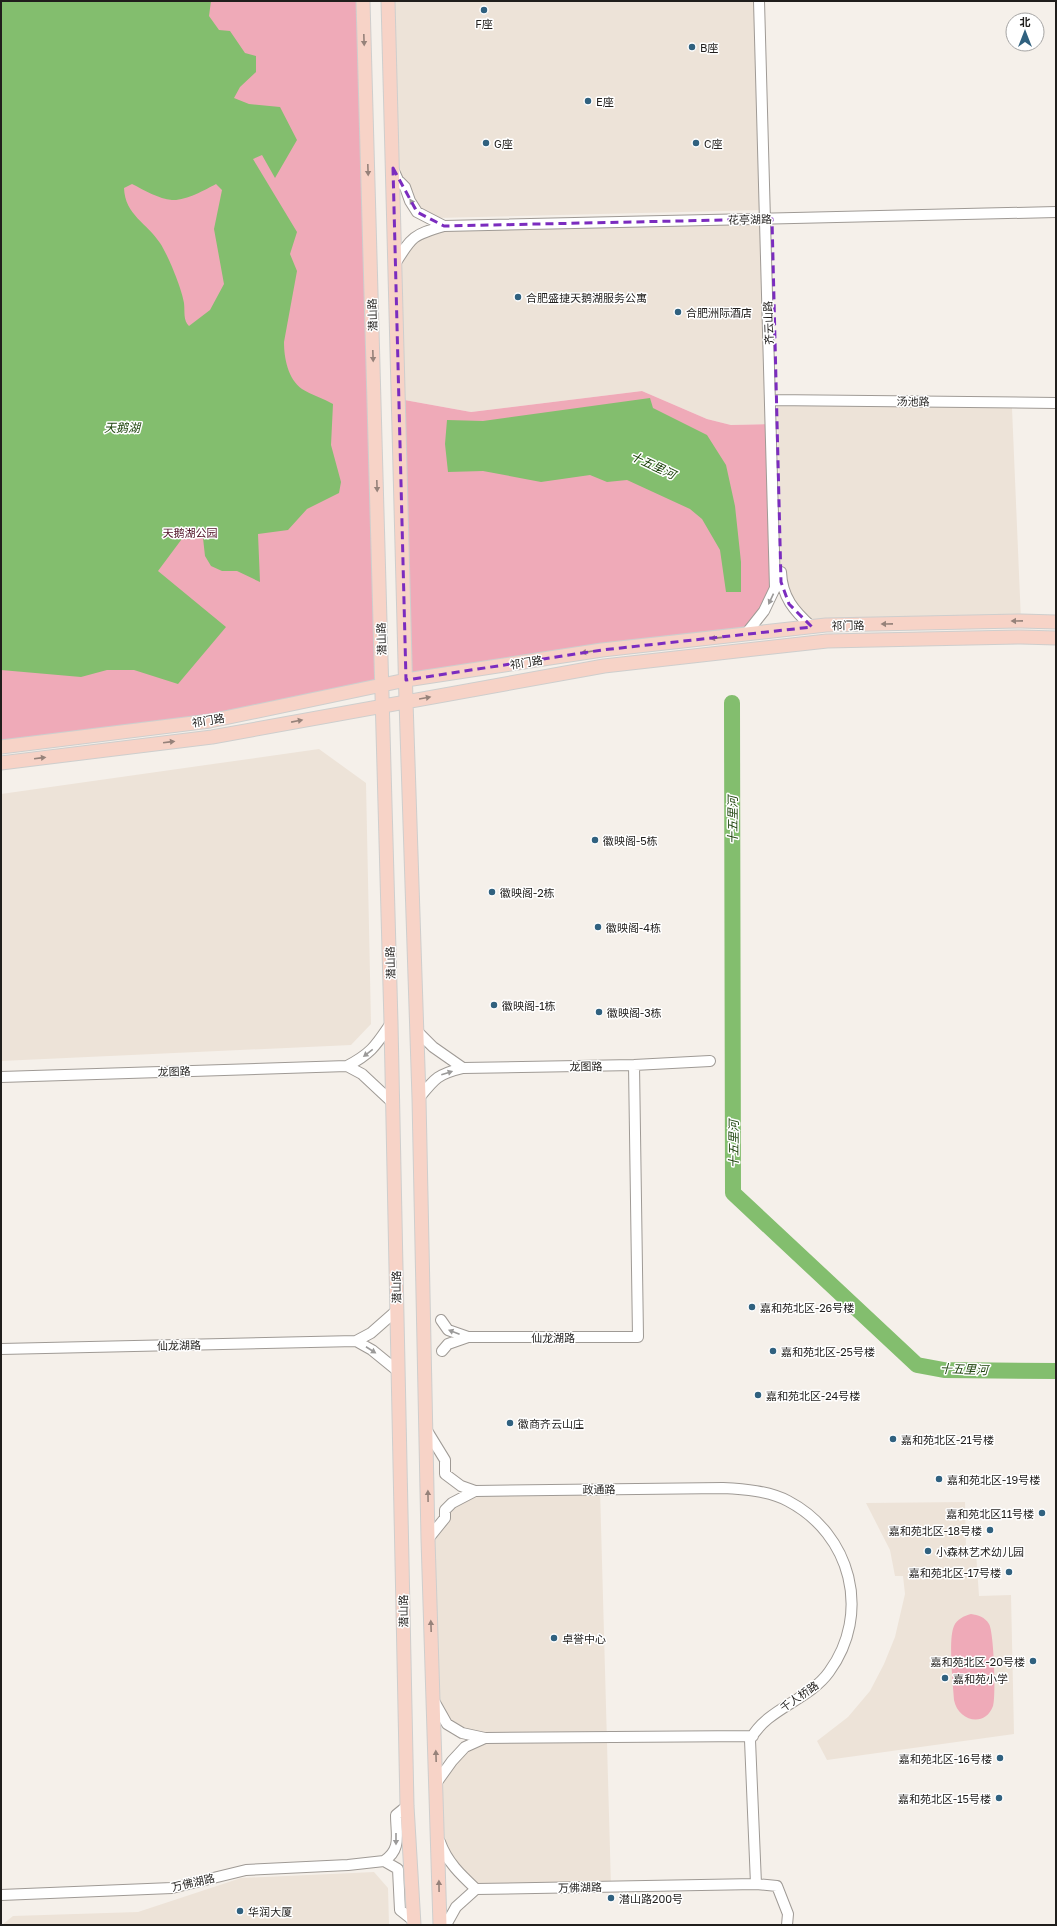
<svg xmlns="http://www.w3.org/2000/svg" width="1057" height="1926" font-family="'Golos Text','Noto Sans SC',sans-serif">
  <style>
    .built { fill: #ede3d8 }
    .green { fill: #efaab8 }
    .water { fill: #83be6e; fill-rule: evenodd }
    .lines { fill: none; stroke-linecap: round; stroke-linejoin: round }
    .river { stroke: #83be6e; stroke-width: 16 }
    .minor-casing { stroke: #9f9a95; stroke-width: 12 }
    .major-casing { stroke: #cececd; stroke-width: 15 }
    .minor { stroke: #fff; stroke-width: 10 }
    .major { stroke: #f7d3c7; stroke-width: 13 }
    .oneway { fill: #96827a }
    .oneway2 { fill: #9b9a99 }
    .marked { fill: none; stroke: #7b2cbf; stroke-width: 3; stroke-dasharray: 8 5; stroke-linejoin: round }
    .poi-dot { fill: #30617f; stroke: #fff; stroke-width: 1.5 }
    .labels { text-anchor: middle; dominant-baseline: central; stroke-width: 3; stroke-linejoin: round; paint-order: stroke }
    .poi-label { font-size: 11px; fill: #201e1c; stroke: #fff; text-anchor: start }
    .street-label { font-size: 11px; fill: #201e1c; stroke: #fff }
    .park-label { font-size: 11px; fill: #4f1025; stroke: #fff }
    .water-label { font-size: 12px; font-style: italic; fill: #1f450e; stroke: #fff }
  </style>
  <rect width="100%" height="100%" fill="#f5f0ea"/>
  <path class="built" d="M 388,1 L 759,1 L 765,210 L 436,218 L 417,212 L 398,180 Z
    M 765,219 L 771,424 L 731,425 L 707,419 L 642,391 L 471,412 L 399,399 L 395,264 L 408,243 L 444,226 Z
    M 777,405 L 874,405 L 1012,408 L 1021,621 L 812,627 L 781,582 Z
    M 319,749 L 366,783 L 371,1024 L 351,1045 L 1,1061 L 1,794 Z
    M 600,1489 L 611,1887 L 476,1889 L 444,1855 L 437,1782 L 452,1761 L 484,1739 L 447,1724 L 434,1701 L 428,1539 L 445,1510 L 475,1491 Z
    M 965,1502 L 966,1552 L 976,1552 L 979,1596 L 1011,1595 L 1014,1734 L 827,1760 L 817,1741 L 848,1717 L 870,1691 L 884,1664 L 895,1637 L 905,1594 L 903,1576 L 895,1576 L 890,1550 L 866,1503 Z
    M 374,1872 L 388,1888 L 389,1925 L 2,1925 L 13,1916 L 138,1912 L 241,1878 Z"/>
  <path class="green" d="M 1,1 L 363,1 L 382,686 L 210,721 L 1,747 Z
    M 642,391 L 707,419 L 731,425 L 771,424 L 775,588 L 745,635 L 406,680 L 399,399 L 471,412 Z
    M 971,1614 C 978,1615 985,1617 989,1624 C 994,1632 996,1697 993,1706 C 985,1728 958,1721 954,1700 C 953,1684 948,1639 954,1626 C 957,1619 964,1616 971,1614 Z"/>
  <path class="water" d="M 1,1 L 211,1 L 209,16 L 219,30 L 230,31 L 245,53 L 256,56 L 256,72 L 240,87 L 234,98 L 249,104 L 280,107 L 297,140 L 275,178 L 262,155 L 253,159 L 297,232 L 290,254 L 297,271 L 284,342 C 284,358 288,379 302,389 C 311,395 323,398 333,404 L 331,445 L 341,482 L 339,493 L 307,509 L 288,530 L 258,534 L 260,582 L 237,571 L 222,571 L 211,566 L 205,556 L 203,538 L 190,528 L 158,571 L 226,627 L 178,684 L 134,670 L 107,670 L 81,677 L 1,670 ZM 132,184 C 144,190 159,199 172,200 C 185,201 205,190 216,184 L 222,190 L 214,229 L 224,284 L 210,310 L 189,326 C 183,320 185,312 184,303 C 182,289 168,255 160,243 C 147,223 125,215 124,188 Z
    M 650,398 L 653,408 L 707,435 L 726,465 L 735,506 L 741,562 L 741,592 L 726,592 L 720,550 L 702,519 L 690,509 L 627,480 L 607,482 L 590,475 L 541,482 L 483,471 L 448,472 L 445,444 L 447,420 L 483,421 Z"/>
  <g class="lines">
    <path class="river" d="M 732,703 L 733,1193 L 917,1365 L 944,1370 L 1056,1371"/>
    <defs>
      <path id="minor" d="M 393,169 L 398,180 L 405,187 L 410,201 L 417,212 L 444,226
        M 395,264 C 412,236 413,235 444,226 L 1056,212
        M 770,400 L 1056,403
        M 781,572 C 782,597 794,611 812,627
        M 745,635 L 764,611 L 775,588 L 759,1
        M 391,1023 C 376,1045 372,1053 347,1066 L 362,1074 L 393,1103
        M 417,1031 L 433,1047 L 463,1068 C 438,1074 435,1078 419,1098
        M 463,1068 L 634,1065 L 710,1061
        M 1,1077 L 347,1066
        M 396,1311 L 371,1333 L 356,1341 L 372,1350 L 399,1372
        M 441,1320 L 448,1330 L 468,1337 L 448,1344 L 442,1351
        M 468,1337 L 638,1337 L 634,1065
        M 1,1349 L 356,1341
        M 426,1429 L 445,1460 L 445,1474 L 461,1486 L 475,1491 L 452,1503 L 445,1510 L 445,1518 L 428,1539
        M 475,1491 L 723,1488 C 744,1489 769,1491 788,1501 C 851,1534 872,1613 829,1672 C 808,1701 767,1708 750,1740 L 756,1884
        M 434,1701 L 447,1724 L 462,1733 L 485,1738 L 465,1747 L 452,1761 L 437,1782
        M 485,1738 L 753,1736
        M 407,1806 L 396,1815 C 396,1835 402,1849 384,1861 L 398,1869 L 400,1910 L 414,1921
        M 440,1842 C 447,1862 461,1875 476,1889 L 456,1907 L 446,1925
        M 476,1889 L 756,1884 L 777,1886 L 788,1914 L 787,1925
        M 1,1895 L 172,1888 L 246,1870 L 348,1865 L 384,1861"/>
      <path id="major" d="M 363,1 L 391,1023 L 407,1806 L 414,1925
        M 388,1 L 406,701 L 419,1098 L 428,1539 L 440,1925
        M 1,747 L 210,721 L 406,680 L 602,650 L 826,625 L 1021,621 L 1056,622
        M 1,763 L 212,737 L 604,666 L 827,641 L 1021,637 L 1056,638"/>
    </defs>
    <use href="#minor" class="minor-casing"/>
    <use href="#major" class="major-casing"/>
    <use href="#minor" class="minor"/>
    <use href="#major" class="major"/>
  </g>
  <defs><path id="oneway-solid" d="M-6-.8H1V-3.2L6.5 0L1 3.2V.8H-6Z"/></defs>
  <g class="oneway">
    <use href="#oneway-solid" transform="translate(364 40) rotate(88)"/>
    <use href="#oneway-solid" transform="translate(368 170) rotate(88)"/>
    <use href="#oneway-solid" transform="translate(373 356) rotate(88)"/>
    <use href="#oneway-solid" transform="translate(377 486) rotate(88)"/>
    <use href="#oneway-solid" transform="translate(1017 621) rotate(179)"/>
    <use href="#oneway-solid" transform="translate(887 624) rotate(179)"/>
    <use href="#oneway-solid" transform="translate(716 638) rotate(174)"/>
    <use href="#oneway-solid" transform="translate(587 652) rotate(171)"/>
    <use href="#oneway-solid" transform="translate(425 698) rotate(-10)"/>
    <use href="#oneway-solid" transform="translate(297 721) rotate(-11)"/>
    <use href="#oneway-solid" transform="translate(169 742) rotate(-7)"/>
    <use href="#oneway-solid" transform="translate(40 758) rotate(-7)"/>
    <use href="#oneway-solid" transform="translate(428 1496) rotate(-91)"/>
    <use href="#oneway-solid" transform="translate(431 1626) rotate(-92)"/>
    <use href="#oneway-solid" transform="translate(436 1756) rotate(-92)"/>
    <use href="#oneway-solid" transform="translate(439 1886) rotate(-91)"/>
  </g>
  <g class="oneway2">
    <use href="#oneway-solid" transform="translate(413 204) rotate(-123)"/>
    <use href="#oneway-solid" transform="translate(771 599) rotate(115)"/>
    <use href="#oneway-solid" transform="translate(368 1053) rotate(142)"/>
    <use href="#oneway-solid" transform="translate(447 1073) rotate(-18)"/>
    <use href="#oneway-solid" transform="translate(454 1332) rotate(-159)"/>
    <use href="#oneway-solid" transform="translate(371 1350) rotate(33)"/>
    <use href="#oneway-solid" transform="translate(396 1839) rotate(90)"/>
  </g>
  <path class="marked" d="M 393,168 L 417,212 L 444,226 L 772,219 L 781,582 L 789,604 L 812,627 L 602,650 L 406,680 Z"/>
  <g class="poi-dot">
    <circle cx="484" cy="10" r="4"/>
    <circle cx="692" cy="47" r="4"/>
    <circle cx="588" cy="101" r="4"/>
    <circle cx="486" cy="143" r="4"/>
    <circle cx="696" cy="143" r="4"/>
    <circle cx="518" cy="297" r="4"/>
    <circle cx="678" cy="312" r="4"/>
    <circle cx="595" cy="840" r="4"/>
    <circle cx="492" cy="892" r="4"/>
    <circle cx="598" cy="927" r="4"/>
    <circle cx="494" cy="1005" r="4"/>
    <circle cx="599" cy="1012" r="4"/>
    <circle cx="752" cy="1307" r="4"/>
    <circle cx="773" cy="1351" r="4"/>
    <circle cx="758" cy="1395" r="4"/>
    <circle cx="510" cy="1423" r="4"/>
    <circle cx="893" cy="1439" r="4"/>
    <circle cx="939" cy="1479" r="4"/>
    <circle cx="1042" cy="1513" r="4"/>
    <circle cx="990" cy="1530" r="4"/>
    <circle cx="928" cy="1551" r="4"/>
    <circle cx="1009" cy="1572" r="4"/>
    <circle cx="554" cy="1638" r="4"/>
    <circle cx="1033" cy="1661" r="4"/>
    <circle cx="945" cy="1678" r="4"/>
    <circle cx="1000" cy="1758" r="4"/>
    <circle cx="999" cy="1798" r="4"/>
    <circle cx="611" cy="1898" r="4"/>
    <circle cx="240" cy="1911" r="4"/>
  </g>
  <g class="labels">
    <g class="poi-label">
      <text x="484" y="23" text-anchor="middle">F座</text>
      <text x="700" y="47">B座</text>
      <text x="596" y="101">E座</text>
      <text x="494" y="143">G座</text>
      <text x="704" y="143">C座</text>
      <text x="526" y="297">合肥盛捷天鹅湖服务公寓</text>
      <text x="686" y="312">合肥洲际酒店</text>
      <text x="603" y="840">徽映阁-5栋</text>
      <text x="500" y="892">徽映阁-2栋</text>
      <text x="606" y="927">徽映阁-4栋</text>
      <text x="502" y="1005">徽映阁-1栋</text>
      <text x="607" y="1012">徽映阁-3栋</text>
      <text x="760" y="1307">嘉和苑北区-26号楼</text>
      <text x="781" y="1351">嘉和苑北区-25号楼</text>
      <text x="766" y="1395">嘉和苑北区-24号楼</text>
      <text x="518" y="1423">徽商齐云山庄</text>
      <text x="901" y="1439">嘉和苑北区-21号楼</text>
      <text x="947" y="1479">嘉和苑北区-19号楼</text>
      <text x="1034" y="1513" text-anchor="end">嘉和苑北区11号楼</text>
      <text x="982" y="1530" text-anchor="end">嘉和苑北区-18号楼</text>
      <text x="936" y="1551">小森林艺术幼儿园</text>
      <text x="1001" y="1572" text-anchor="end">嘉和苑北区-17号楼</text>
      <text x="562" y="1638">卓誉中心</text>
      <text x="1025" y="1661" text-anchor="end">嘉和苑北区-20号楼</text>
      <text x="953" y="1678">嘉和苑小学</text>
      <text x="992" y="1758" text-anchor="end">嘉和苑北区-16号楼</text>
      <text x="991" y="1798" text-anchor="end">嘉和苑北区-15号楼</text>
      <text x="619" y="1898">潜山路200号</text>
      <text x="248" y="1911">华润大厦</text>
    </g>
    <g class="street-label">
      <text transform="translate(750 219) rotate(-1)">花亭湖路</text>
      <text transform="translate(372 315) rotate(-92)">潜山路</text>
      <text transform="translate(768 323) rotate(-92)">齐云山路</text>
      <text transform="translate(913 401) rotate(1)">汤池路</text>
      <text transform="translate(848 625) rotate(-1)">祁门路</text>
      <text transform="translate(381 639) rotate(-92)">潜山路</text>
      <text transform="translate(526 662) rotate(-9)">祁门路</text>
      <text transform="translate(208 720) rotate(-9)">祁门路</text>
      <text transform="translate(390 963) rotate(-92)">潜山路</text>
      <text transform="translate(586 1066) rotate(-1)">龙图路</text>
      <text transform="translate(174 1071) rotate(-2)">龙图路</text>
      <text transform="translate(396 1287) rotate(-91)">潜山路</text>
      <text x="553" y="1337">仙龙湖路</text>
      <text transform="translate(179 1345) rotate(-1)">仙龙湖路</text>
      <text transform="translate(599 1489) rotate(-1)">政通路</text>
      <text transform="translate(403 1611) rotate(-91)">潜山路</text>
      <text transform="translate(799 1696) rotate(-35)">千人桥路</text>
      <text transform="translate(193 1882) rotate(-13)">万佛湖路</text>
      <text transform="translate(580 1887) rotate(-1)">万佛湖路</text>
    </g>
    <g class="park-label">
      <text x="190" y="532">天鹅湖公园</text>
    </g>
    <g class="water-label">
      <text x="122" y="427">天鹅湖</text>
      <text transform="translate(653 465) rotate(25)">十五里河</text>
      <text transform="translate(732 820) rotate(-90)">十五里河</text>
      <text transform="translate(733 1144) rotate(-90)">十五里河</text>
      <text transform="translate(964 1369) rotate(2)">十五里河</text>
    </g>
  </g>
  <rect width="1057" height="1926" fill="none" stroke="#201e1c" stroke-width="4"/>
  <g transform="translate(1025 32)"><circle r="19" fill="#ffffff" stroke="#a6a5a4"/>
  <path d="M0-3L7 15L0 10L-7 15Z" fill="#30617f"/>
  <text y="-6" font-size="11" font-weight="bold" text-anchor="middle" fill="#201e1c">北</text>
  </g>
</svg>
